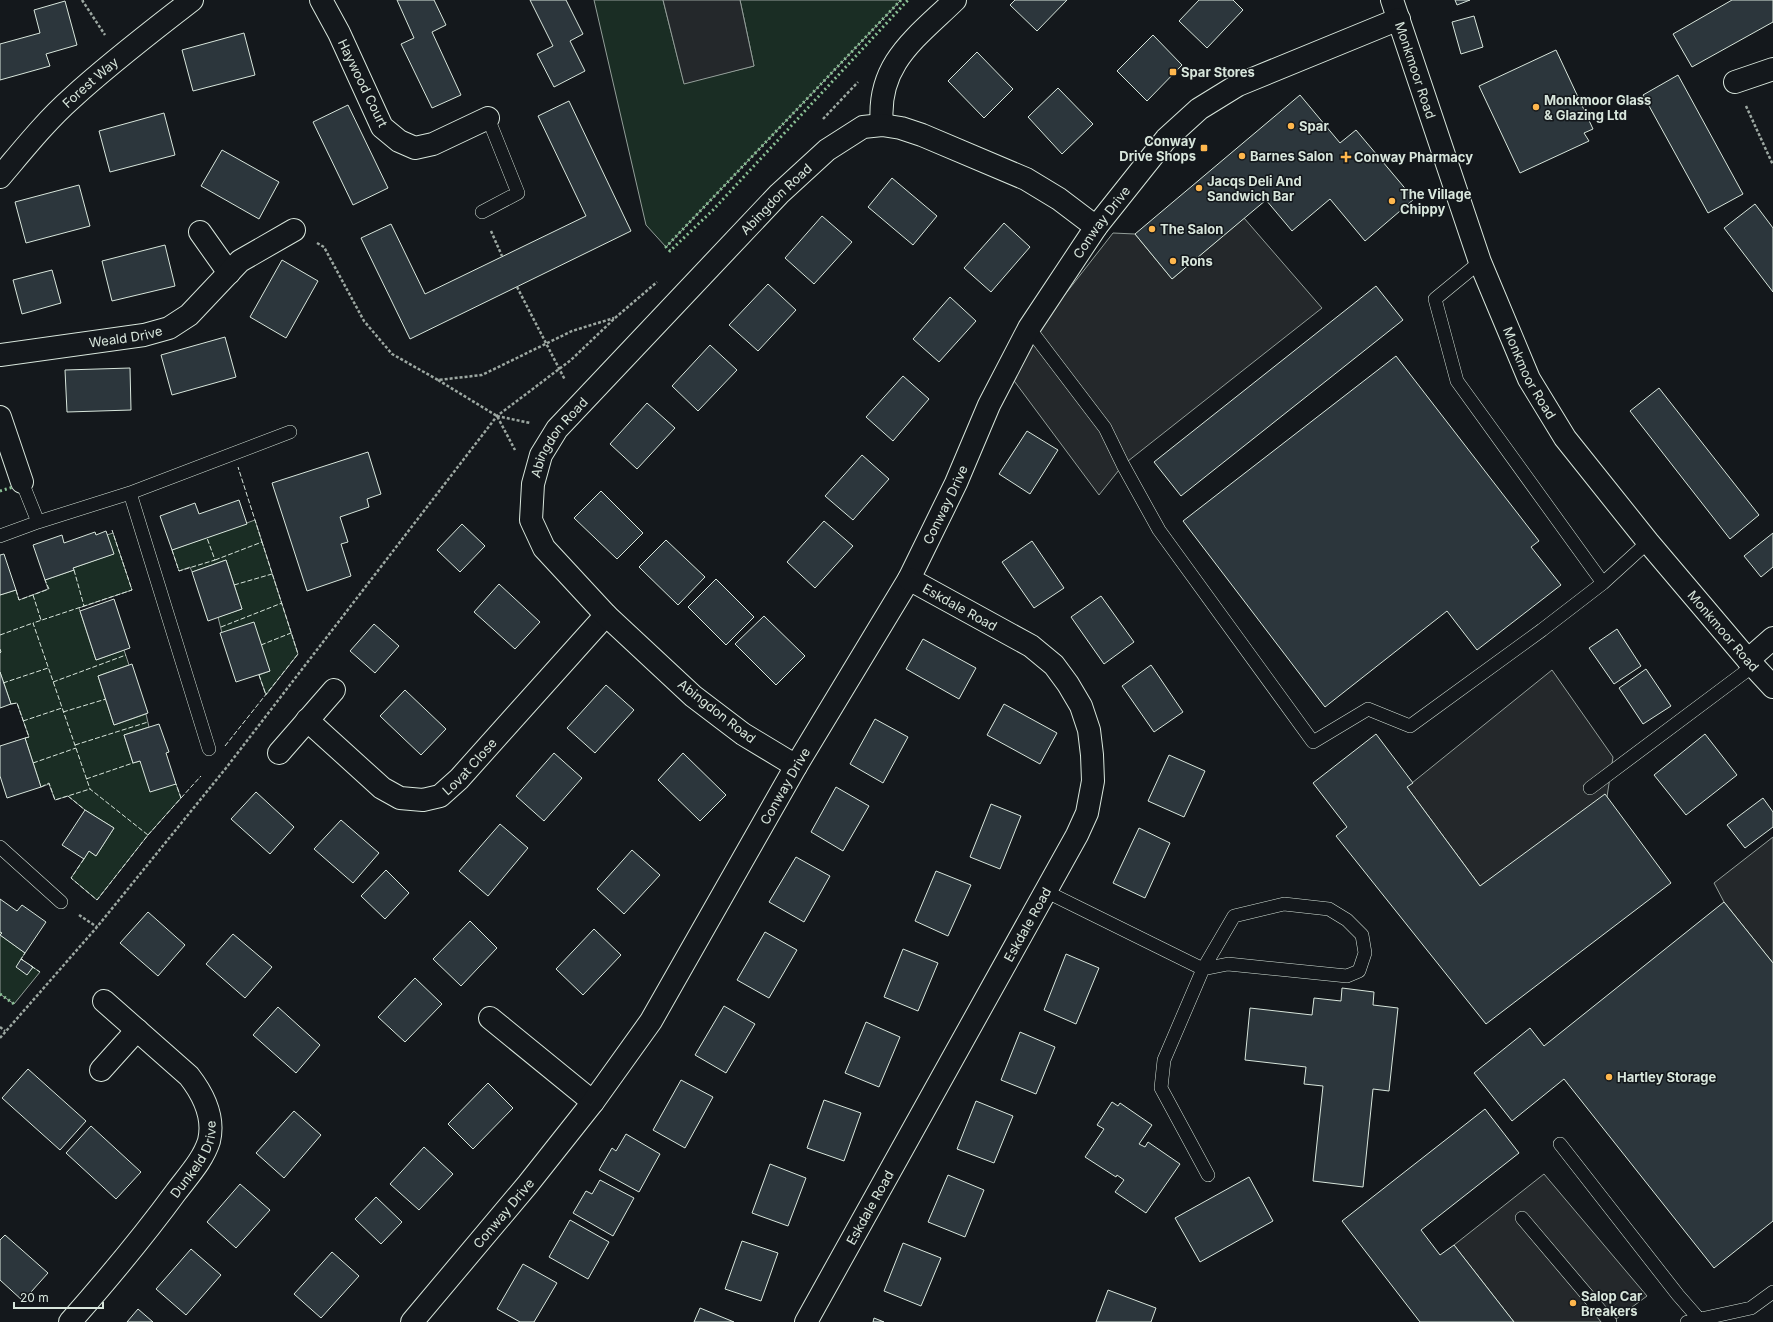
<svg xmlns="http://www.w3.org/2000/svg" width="1773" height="1322" font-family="Inter,sans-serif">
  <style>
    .green { fill: #1a2d24; stroke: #939e99 }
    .parking { fill: #24282b; stroke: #939e99 }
    .building { fill: #2c363c; stroke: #d8e6dc }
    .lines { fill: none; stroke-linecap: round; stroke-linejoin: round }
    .service-casing { stroke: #d8e6dc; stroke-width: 14 }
    .minor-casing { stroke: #d8e6dc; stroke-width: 24 }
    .path { stroke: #9da8a2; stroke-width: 2.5; stroke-dasharray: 3 2; stroke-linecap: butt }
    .service { stroke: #14181c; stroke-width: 13 }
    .minor { stroke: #14181c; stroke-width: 22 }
    .hedge { stroke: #8ac095; stroke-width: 3; stroke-dasharray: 2 3; stroke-linecap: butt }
    .fence { stroke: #d8e6dc; stroke-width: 1; stroke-dasharray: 5 2; stroke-linecap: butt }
    .poi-dot { fill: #ffb74d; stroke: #14181c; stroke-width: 1.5 }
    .labels { text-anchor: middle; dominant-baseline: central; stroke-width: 3; stroke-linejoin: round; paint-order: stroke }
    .street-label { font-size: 13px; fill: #d8e6dc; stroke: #14181c }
    .poi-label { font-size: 13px; font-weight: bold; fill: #d8e6dc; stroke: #14181c; text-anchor: start }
  </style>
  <rect width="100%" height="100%" fill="#14181c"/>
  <path class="green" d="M 594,0 L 663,0 L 684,83 L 754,66 L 740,0 L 901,0 L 666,247 L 646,225 Z
    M 255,520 L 298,654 L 266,695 L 259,675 L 270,671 L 222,633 L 218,617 L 242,609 L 226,560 L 192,572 L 190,567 L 179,571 L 172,550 Z
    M 113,533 L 132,590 L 79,608 L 96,660 L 124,650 L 129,665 L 98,676 L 114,725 L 146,714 L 149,727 L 124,735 L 133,763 L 140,761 L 176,784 L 181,798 L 148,835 L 97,900 L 71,878 L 89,851 L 96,856 L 114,828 L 85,810 L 68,796 L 55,800 L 49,784 L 41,787 L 25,738 L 29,737 L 17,703 L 11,704 L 0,672 L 0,595 L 16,590 L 19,600 L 48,589 L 45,580 L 74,570 L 73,568 L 113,554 L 107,535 Z
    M 0,932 L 2,933 L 0,935 L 25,953 L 21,959 L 40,972 L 14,1004 L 0,994 Z"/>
  <path class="parking" d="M 663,0 L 740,0 L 754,66 L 684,84 Z
    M 1244,218 L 1322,308 L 1123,465 L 1099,495 L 1006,370 L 1113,233 L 1135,234 L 1172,279 Z
    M 1552,670 L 1613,757 L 1607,797 L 1480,886 L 1407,787 Z
    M 1773,837 L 1773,963 L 1724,902 L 1714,883 Z
    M 1544,1174 L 1647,1296 L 1612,1322 L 1514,1322 L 1454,1245 Z"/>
  <path class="building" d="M 397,0 L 434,0 L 446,25 L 432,32 L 461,95 L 432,108 L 401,44 L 414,38 Z
    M 530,0 L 566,0 L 583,34 L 570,41 L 585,71 L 554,87 L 537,54 L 553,46 Z
    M 1015,0 L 1067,0 L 1037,31 L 1010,5 Z
    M 1199,0 L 1233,0 L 1243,10 L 1207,48 L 1179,21 Z
    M 1455,0 L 1470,0 L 1457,5 Z
    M 1732,0 L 1773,0 L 1773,22 L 1692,67 L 1673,34 Z
    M 65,1 L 77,45 L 46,54 L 50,66 L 0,80 L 0,44 L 40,33 L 34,10 Z
    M 1474,16 L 1483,47 L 1461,54 L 1452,22 Z
    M 244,33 L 255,75 L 193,91 L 182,50 Z
    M 1153,35 L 1182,65 L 1147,101 L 1117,71 Z
    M 1556,50 L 1593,129 L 1584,133 L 1589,141 L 1520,173 L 1479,86 Z
    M 977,52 L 1013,89 L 984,118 L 948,81 Z
    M 1678,75 L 1743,194 L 1708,213 L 1643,95 Z
    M 1058,88 L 1093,124 L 1062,154 L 1028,117 Z
    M 1300,95 L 1340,143 L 1356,130 L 1414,199 L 1365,241 L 1330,199 L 1292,231 L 1266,200 L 1172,279 L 1135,234 Z
    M 569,101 L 631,231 L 410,339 L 361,238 L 391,224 L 425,294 L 586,216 L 538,116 Z
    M 348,105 L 388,188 L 353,205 L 313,122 Z
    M 164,113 L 175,155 L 110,172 L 99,131 Z
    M 222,150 L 279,182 L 259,219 L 201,186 Z
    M 892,178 L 937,216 L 913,245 L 868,207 Z
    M 79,185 L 90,226 L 26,243 L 15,202 Z
    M 1755,204 L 1773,228 L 1773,292 L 1724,228 Z
    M 822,216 L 852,242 L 814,284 L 785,258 Z
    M 1004,223 L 1030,247 L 991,292 L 964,268 Z
    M 165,245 L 175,286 L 112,301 L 102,261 Z
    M 282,260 L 318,281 L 286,338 L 250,317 Z
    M 52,270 L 61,303 L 22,314 L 13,280 Z
    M 768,284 L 796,310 L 758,351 L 729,325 Z
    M 1376,286 L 1403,320 L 1181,496 L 1154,462 Z
    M 950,297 L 976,321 L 939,362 L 913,339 Z
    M 225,337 L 236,377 L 172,395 L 161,355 Z
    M 710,345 L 737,370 L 698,411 L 672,386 Z
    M 1396,356 L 1539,541 L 1531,547 L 1561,585 L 1477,650 L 1447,611 L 1325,707 L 1183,521 Z
    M 130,368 L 131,410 L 67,412 L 65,370 Z
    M 903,376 L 929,399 L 893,441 L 866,417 Z
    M 1659,388 L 1759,515 L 1730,539 L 1630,411 Z
    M 647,403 L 675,428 L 637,469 L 610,444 Z
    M 1027,431 L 1058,450 L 1030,494 L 999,474 Z
    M 368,452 L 381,494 L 367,499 L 369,507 L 340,517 L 348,542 L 341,544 L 351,576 L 307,591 L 272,483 Z
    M 862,455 L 889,479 L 853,520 L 825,496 Z
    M 601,491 L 643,533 L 617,559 L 574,518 Z
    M 239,500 L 247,524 L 172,550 L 160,516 L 195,503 L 199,514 Z
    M 824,521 L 853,546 L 815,588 L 787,562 Z
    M 462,524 L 485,546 L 460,572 L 437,550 Z
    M 106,531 L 114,554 L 73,568 L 74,570 L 45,580 L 33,545 L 62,535 L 64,543 L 95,532 L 96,535 Z
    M 1773,533 L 1773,567 L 1761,577 L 1744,556 Z
    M 666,540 L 705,577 L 678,605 L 639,567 Z
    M 1032,541 L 1064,588 L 1034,608 L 1002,562 Z
    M 4,554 L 16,590 L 0,595 L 0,555 Z
    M 226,560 L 242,609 L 208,621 L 192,572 Z
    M 716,579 L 754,617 L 726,645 L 688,607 Z
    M 499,584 L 540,622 L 515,649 L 474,612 Z
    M 1101,596 L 1134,642 L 1104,664 L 1071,617 Z
    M 114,599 L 130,648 L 96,660 L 80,611 Z
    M 764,616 L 805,656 L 776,685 L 735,644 Z
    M 254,622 L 270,671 L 236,682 L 220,633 Z
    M 374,624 L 399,646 L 375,673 L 350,651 Z
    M 1617,629 L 1641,666 L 1614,684 L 1589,648 Z
    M 923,639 L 976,668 L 959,699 L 906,669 Z
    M 132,664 L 148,713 L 114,725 L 98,676 Z
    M 1151,665 L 1183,712 L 1154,732 L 1122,686 Z
    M 1646,669 L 1671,706 L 1643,724 L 1619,688 Z
    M 0,672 L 11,704 L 0,708 Z
    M 606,685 L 634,710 L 595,753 L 567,728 Z
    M 405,690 L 446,729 L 421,755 L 380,716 Z
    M 1004,704 L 1057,733 L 1040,764 L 987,735 Z
    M 875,719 L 908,737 L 883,783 L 850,764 Z
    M 159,724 L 169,752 L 166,753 L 176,784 L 150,792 L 140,761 L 133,763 L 124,735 Z
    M 1376,734 L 1413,783 L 1407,787 L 1480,886 L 1605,794 L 1671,883 L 1486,1024 L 1336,836 L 1347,827 L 1313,783 Z
    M 1705,734 L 1737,775 L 1686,815 L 1654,775 Z
    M 25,738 L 41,787 L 7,798 L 0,776 L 0,746 Z
    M 554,753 L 582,778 L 544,821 L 516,796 Z
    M 683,753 L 726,795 L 700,821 L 658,780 Z
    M 1169,755 L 1205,771 L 1184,817 L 1148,801 Z
    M 836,787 L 869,806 L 843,851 L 811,832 Z
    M 256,792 L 294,827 L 270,854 L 231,819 Z
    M 1763,798 L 1773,812 L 1773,827 L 1745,848 L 1727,825 Z
    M 991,804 L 1021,816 L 1000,869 L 970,857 Z
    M 85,810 L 114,828 L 96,856 L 89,851 L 84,859 L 62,845 Z
    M 341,820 L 379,853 L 353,883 L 314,849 Z
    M 500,824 L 528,848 L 488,896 L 459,871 Z
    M 1139,828 L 1170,843 L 1145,898 L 1113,883 Z
    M 632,850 L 660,875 L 624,914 L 597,889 Z
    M 796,857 L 830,876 L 804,922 L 769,902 Z
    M 386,870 L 409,893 L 385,919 L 361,896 Z
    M 936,871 L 971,885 L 948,936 L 915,921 Z
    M 0,899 L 17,911 L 22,905 L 46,922 L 25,953 L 0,935 L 2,933 L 0,932 Z
    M 1724,902 L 1773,963 L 1773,1221 L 1714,1268 L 1564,1079 L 1512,1121 L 1474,1073 L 1530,1028 L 1544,1046 Z
    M 148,912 L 185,945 L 158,976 L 120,943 Z
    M 470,921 L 497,948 L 461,986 L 433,959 Z
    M 594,929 L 621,955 L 583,995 L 556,969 Z
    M 765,932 L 797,950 L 769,998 L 737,980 Z
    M 233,934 L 272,967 L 245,998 L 206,964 Z
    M 903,949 L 938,963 L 918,1011 L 884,997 Z
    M 1066,954 L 1099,968 L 1076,1024 L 1044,1010 Z
    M 21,959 L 33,967 L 27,975 L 16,967 Z
    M 415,978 L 442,1004 L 405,1042 L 378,1017 Z
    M 1342,988 L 1374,992 L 1373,1005 L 1398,1008 L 1389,1091 L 1373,1089 L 1363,1187 L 1313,1181 L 1323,1086 L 1304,1084 L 1306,1067 L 1245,1060 L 1250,1008 L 1312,1015 L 1314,998 L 1341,1001 Z
    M 724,1006 L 755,1024 L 726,1073 L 695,1055 Z
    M 278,1007 L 320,1045 L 296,1073 L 253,1035 Z
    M 866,1022 L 900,1037 L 879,1087 L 845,1073 Z
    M 1020,1032 L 1055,1047 L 1036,1094 L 1001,1080 Z
    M 28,1069 L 86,1121 L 60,1150 L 2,1098 Z
    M 681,1080 L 713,1097 L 685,1148 L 653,1130 Z
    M 488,1083 L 513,1108 L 473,1149 L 448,1124 Z
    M 824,1100 L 861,1113 L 844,1161 L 807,1148 Z
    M 976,1101 L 1013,1116 L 994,1163 L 957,1149 Z
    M 1112,1102 L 1118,1106 L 1120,1103 L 1152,1125 L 1139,1144 L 1145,1147 L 1148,1142 L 1180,1164 L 1146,1213 L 1115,1192 L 1124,1180 L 1117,1175 L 1116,1177 L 1085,1157 L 1104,1129 L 1097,1125 Z
    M 1485,1109 L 1519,1153 L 1421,1230 L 1440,1255 L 1454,1245 L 1514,1322 L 1420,1322 L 1342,1221 Z
    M 294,1111 L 321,1135 L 284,1178 L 256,1153 Z
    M 91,1126 L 141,1172 L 116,1199 L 66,1153 Z
    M 626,1134 L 660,1154 L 639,1192 L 599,1170 L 612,1148 L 616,1151 Z
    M 424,1147 L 453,1174 L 419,1210 L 390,1184 Z
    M 770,1164 L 806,1178 L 788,1226 L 752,1213 Z
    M 948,1175 L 984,1190 L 965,1237 L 928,1222 Z
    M 1249,1177 L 1273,1221 L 1200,1262 L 1175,1218 Z
    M 600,1180 L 634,1198 L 613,1236 L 573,1213 L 586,1191 L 592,1194 Z
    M 240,1184 L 270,1210 L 236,1248 L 207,1222 Z
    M 376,1197 L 402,1222 L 381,1244 L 355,1219 Z
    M 570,1220 L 609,1242 L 588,1279 L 549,1257 Z
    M 5,1235 L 48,1273 L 23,1301 L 0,1280 L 0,1240 Z
    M 742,1241 L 778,1253 L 761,1301 L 725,1289 Z
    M 903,1243 L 941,1258 L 921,1306 L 884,1291 Z
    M 191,1249 L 221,1275 L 186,1315 L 156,1289 Z
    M 332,1252 L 359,1276 L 321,1318 L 294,1294 Z
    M 523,1264 L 557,1283 L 534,1322 L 520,1322 L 497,1309 Z
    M 1108,1290 L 1156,1308 L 1151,1322 L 1096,1322 Z
    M 700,1308 L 734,1322 L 694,1322 Z
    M 138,1309 L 153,1322 L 127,1322 Z
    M 874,1318 L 884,1322 L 873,1322 Z"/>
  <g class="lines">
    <defs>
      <path id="service" d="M 482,212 L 518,193 L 488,118
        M 1480,262 L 1435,299 L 1457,381 L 1603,583
        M 1029,328 L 1105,428 L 1123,465 L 1159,530 L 1313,742 L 1368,709 L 1410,726 L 1542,630 L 1603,583 L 1648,542
        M 22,482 L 38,522 L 130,493 L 290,432
        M 130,493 L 209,749
        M 0,536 L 38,522
        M 1590,788 L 1753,666
        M 0,847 L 61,902
        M 1045,891 L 1203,969 L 1164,1060 L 1161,1088 L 1208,1175
        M 1284,904 L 1329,909 L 1347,920 L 1362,935 L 1365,953 L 1359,971 L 1347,976 L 1228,964 L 1203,969 L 1234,916 Z
        M 1560,1144 L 1678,1295 L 1699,1319
        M 1522,1218 L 1610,1322
        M 1687,1322 L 1751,1308 L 1773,1292"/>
      <g id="minor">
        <path d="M 321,0 L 339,33 L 382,127 L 399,141 L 415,148 L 433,144 L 488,118"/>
        <path id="s1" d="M 1392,0 L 1480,262 L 1529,379 L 1565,438 L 1648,542 L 1748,660 L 1773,687"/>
        <path d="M 1735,82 L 1773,69"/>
        <path d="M 882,125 C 876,64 916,38 955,0"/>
        <path id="s2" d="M 0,177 C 23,150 45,122 72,98 C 110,63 151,32 192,0"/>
        <path d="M 200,232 L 229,273"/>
        <path id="s3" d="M 0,355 L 144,335 L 169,328 L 189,315 L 240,261 L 294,230"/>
        <path d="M 0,417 L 22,482"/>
        <path d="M 1748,660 L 1773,638"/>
        <path id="s4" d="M 307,720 L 382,788 L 400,798 L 423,800 L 440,796 L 459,779 L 606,615"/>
        <path d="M 279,753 L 334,690"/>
        <path id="s5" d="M 796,766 L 743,734 L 693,696 L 606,615 L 544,548 L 531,520 L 533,484 L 541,455 L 557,429 L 779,194 L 827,150 L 863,127 L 882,125 L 901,128 L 922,135 L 1026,179 L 1059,199 L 1096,227"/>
        <path d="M 490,1018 L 593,1102"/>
        <path d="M 101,1070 L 137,1030"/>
        <path id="s6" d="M 70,1322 C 107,1280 143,1237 176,1192 C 188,1176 203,1160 209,1141 C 215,1116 203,1094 189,1076 L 104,1001"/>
        <path id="s7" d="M 412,1322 L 528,1184 L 593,1102 L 651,1021 L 796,766 L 909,579 L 956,483 L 989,405 L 1029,328 L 1096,227 L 1166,139 L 1199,109 L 1238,85 L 1399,19"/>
        <path id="s8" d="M 806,1322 L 1077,835 L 1087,813 L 1093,781 L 1092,755 L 1089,730 L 1081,706 L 1068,684 L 1054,665 L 1031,646 L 909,579"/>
      </g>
    </defs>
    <use href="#service" class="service-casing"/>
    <use href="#minor" class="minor-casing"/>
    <path class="path" d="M 82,0 L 105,35
      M 1746,106 L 1773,165
      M 823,119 L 858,82
      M 491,231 L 502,256
      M 317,243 L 324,247 L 364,321 L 392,354 L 438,380 L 482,375 L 572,331 L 614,318
      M 517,287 L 565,380
      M 438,380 L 497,416 L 515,450
      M 497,416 L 530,423
      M 79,915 L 97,927
      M 0,1027 L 5,1031
      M 0,1038 L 97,927 L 226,768 L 497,416 L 571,360 L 615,318 L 657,282"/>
    <use href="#service" class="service"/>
    <use href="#minor" class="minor"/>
    <path class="hedge" d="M 901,0 L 666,247 L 670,251 L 713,210 L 908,0
      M 0,491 L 13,487
      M 0,994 L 14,1004"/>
    <path class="fence" d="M 172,550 L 179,571 L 215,560 L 207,538
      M 215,560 L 262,542 L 238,467
      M 74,570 L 84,606
      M 234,585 L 272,574
      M 16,590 L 19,600 L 49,589 L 45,580
      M 33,595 L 41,620
      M 221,627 L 282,603
      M 0,635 L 33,623
      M 261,645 L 291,633
      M 0,649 L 1,652 L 0,653
      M 259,675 L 266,695
      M 53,682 L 126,655
      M 3,683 L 48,668
      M 11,704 L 17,703 L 29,737 L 25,738
      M 63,712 L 106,699
      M 23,721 L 62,708
      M 75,745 L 148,722
      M 225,746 L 298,654 L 262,542
      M 33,763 L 76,748
      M 86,779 L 133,763
      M 41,787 L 49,783 L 55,800 L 90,789
      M 68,796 L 85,810
      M 181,798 L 201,776
      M 148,835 L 181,798 L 176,784
      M 84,859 L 71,878 L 97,900 L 148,835 L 90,789 L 33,623 L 132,590 L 112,530
      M 23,960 L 21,959 L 25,953
      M 31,966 L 40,972"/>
  </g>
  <g class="poi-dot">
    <rect x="1169" y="68" width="8" height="8" rx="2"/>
    <circle cx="1536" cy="107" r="4"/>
    <circle cx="1291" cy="126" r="4"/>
    <rect x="1200" y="144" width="8" height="8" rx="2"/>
    <circle cx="1242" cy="156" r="4"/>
    <path d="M1344 151h4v4h4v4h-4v4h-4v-4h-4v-4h4z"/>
    <circle cx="1199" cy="188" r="4"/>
    <circle cx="1392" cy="201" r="4"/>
    <circle cx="1152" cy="229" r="4"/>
    <circle cx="1173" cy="261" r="4"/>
    <circle cx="1609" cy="1077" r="4"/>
    <circle cx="1573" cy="1303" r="4"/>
  </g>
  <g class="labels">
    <g class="street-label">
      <text stroke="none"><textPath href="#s1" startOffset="74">Monkmoor Road</textPath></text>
      <text stroke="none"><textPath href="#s2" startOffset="131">Forest Way</textPath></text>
      <text transform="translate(363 83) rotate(64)">Haywood Court</text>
      <text stroke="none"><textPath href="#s5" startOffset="780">Abingdon Road</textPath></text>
      <text stroke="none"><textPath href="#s7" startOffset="1303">Conway Drive</textPath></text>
      <text stroke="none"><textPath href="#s3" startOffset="127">Weald Drive</textPath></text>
      <text stroke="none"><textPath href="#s1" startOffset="398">Monkmoor Road</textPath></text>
      <text stroke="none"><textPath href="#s5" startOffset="456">Abingdon Road</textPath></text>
      <text stroke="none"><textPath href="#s7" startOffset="979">Conway Drive</textPath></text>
      <text transform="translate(960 607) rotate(29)">Eskdale Road</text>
      <text stroke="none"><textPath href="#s1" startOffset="722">Monkmoor Road</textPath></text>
      <text transform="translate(717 711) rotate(38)">Abingdon Road</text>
      <text stroke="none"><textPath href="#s4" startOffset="204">Lovat Close</textPath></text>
      <text stroke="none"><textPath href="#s7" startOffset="655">Conway Drive</textPath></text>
      <text stroke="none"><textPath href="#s8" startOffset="455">Eskdale Road</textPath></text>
      <text stroke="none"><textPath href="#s6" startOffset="206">Dunkeld Drive</textPath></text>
      <text stroke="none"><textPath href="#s8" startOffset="131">Eskdale Road</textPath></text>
      <text stroke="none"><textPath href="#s7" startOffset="142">Conway Drive</textPath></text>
    </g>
    <g class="poi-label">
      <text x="1181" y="72">Spar Stores</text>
      <text x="1544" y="100">Monkmoor Glass<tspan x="1544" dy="15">&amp; Glazing Ltd</tspan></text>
      <text x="1299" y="126">Spar</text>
      <text x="1196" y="141" text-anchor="end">Conway<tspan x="1196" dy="15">Drive Shops</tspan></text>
      <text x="1250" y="156">Barnes Salon</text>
      <text x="1354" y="157">Conway Pharmacy</text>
      <text x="1207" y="181">Jacqs Deli And<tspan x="1207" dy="15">Sandwich Bar</tspan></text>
      <text x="1400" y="194">The Village<tspan x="1400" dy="15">Chippy</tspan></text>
      <text x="1160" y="229">The Salon</text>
      <text x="1181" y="261">Rons</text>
      <text x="1617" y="1077">Hartley Storage</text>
      <text x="1581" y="1296">Salop Car<tspan x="1581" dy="15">Breakers</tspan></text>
    </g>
  </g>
  <path d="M14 1302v6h89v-6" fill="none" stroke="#d8e6dc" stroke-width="2"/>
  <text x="20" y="1302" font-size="12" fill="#d8e6dc" stroke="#14181c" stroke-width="3" paint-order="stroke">20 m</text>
</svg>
